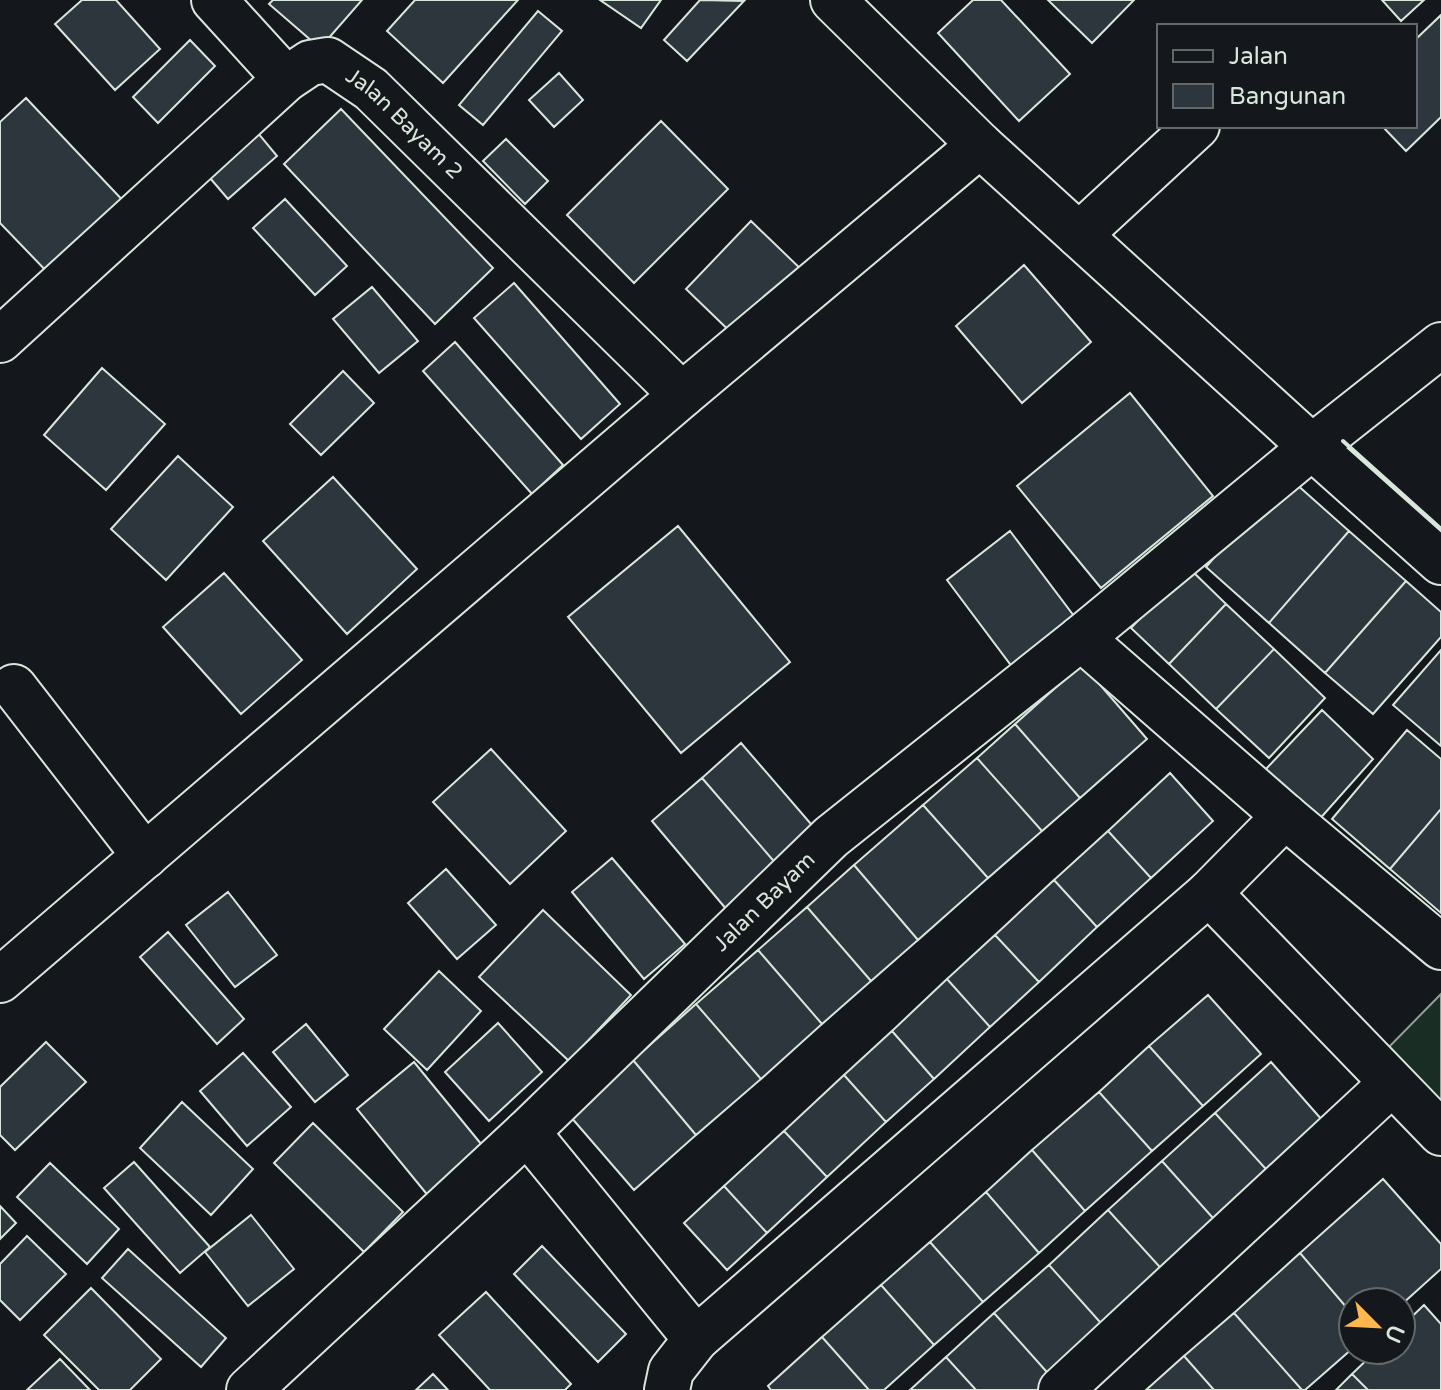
<svg xmlns="http://www.w3.org/2000/svg" width="1441" height="1390" font-family="'Varela Round',sans-serif">
  <style>
    .green { fill: #1a2d24; stroke: #939e99; stroke-width: 2 }
    .building { fill: #2c363c; stroke: #d8e6dc; stroke-width: 2 }
    .lines { fill: none; stroke-linecap: round; stroke-linejoin: round }
    .street-casing { stroke: #d8e6dc; stroke-width: 48 }
    .street { stroke: #14181c; stroke-width: 44 }
    .wall { stroke: #d8e6dc; stroke-width: 4 }
    .labels { text-anchor: middle; dominant-baseline: central; stroke-width: 6; stroke-linejoin: round; paint-order: stroke }
    .street-label { font-size: 22px; fill: #d8e6dc; stroke: #14181c }
  </style>
  <rect width="100%" height="100%" fill="#14181c"/>
  <path class="green" d="M 1441,994 L 1441,1107 L 1385,1051 Z"/>
  <path class="building" d="M 82,0 L 116,0 L 160,49 L 115,90 L 55,24 Z
    M 273,0 L 362,0 L 320,48 L 269,4 Z
    M 415,0 L 518,0 L 443,83 L 387,31 Z
    M 600,0 L 661,0 L 641,28 Z
    M 700,0 L 744,1 L 687,61 L 664,40 Z
    M 973,0 L 1001,0 L 1070,74 L 1019,121 L 938,33 Z
    M 1048,0 L 1134,0 L 1092,43 Z
    M 1382,0 L 1424,0 L 1401,21 Z
    M 538,11 L 562,31 L 483,125 L 459,105 Z
    M 1441,15 L 1441,117 L 1406,151 L 1382,126 L 1415,126 L 1415,40 Z
    M 190,40 L 215,66 L 158,123 L 133,97 Z
    M 559,73 L 583,100 L 554,127 L 529,100 Z
    M 26,98 L 129,207 L 53,278 L 0,223 L 0,122 Z
    M 341,109 L 493,268 L 435,324 L 284,164 Z
    M 248,121 L 277,156 L 228,199 L 198,164 Z
    M 661,121 L 728,189 L 634,283 L 567,215 Z
    M 506,139 L 548,181 L 525,204 L 483,161 Z
    M 285,199 L 347,266 L 315,295 L 253,228 Z
    M 751,221 L 807,275 L 742,343 L 686,289 Z
    M 1024,265 L 1091,342 L 1022,403 L 956,326 Z
    M 514,283 L 620,404 L 581,439 L 474,318 Z
    M 372,287 L 418,341 L 379,373 L 333,319 Z
    M 455,342 L 563,465 L 532,494 L 423,371 Z
    M 102,368 L 165,424 L 106,490 L 44,435 Z
    M 343,371 L 374,403 L 321,455 L 290,424 Z
    M 1130,393 L 1213,496 L 1101,588 L 1017,486 Z
    M 178,456 L 233,507 L 166,580 L 111,529 Z
    M 1286,475 L 1349,531 L 1269,623 L 1206,567 Z
    M 333,477 L 417,569 L 347,634 L 263,541 Z
    M 678,526 L 790,662 L 681,753 L 568,617 Z
    M 1010,531 L 1080,624 L 1016,672 L 947,580 Z
    M 1349,531 L 1406,581 L 1325,673 L 1269,623 Z
    M 1188,567 L 1226,604 L 1169,664 L 1131,628 Z
    M 224,573 L 302,660 L 241,714 L 163,627 Z
    M 1406,581 L 1441,612 L 1441,637 L 1373,714 L 1325,673 Z
    M 1226,604 L 1274,649 L 1216,709 L 1169,664 Z
    M 1274,649 L 1325,698 L 1269,758 L 1216,709 Z
    M 1441,650 L 1441,746 L 1393,705 Z
    M 1082,664 L 1147,739 L 1080,798 L 1015,724 Z
    M 1322,710 L 1373,759 L 1317,822 L 1265,770 Z
    M 1015,724 L 1080,798 L 1042,831 L 977,758 Z
    M 1407,730 L 1441,759 L 1441,809 L 1390,869 L 1332,819 Z
    M 741,743 L 817,831 L 778,866 L 702,778 Z
    M 491,749 L 566,831 L 510,884 L 433,802 Z
    M 977,758 L 1042,831 L 988,878 L 923,805 Z
    M 1170,773 L 1213,821 L 1151,878 L 1108,831 Z
    M 702,778 L 778,866 L 727,910 L 652,821 Z
    M 923,805 L 988,878 L 918,940 L 854,865 Z
    M 1441,809 L 1441,913 L 1390,869 Z
    M 1108,831 L 1151,878 L 1097,927 L 1054,880 Z
    M 612,858 L 685,944 L 644,979 L 572,892 Z
    M 854,865 L 918,940 L 871,981 L 807,907 Z
    M 446,869 L 496,925 L 457,959 L 408,903 Z
    M 1054,880 L 1097,927 L 1039,982 L 995,935 Z
    M 228,892 L 277,955 L 235,987 L 186,925 Z
    M 807,907 L 871,981 L 822,1024 L 758,950 Z
    M 543,910 L 631,995 L 569,1061 L 479,977 Z
    M 168,932 L 244,1019 L 217,1044 L 140,957 Z
    M 995,935 L 1039,982 L 990,1027 L 947,979 Z
    M 758,950 L 822,1024 L 761,1079 L 696,1004 Z
    M 439,971 L 481,1011 L 427,1070 L 384,1029 Z
    M 947,979 L 990,1027 L 934,1079 L 892,1031 Z
    M 1208,995 L 1261,1054 L 1203,1106 L 1149,1046 Z
    M 696,1004 L 761,1079 L 696,1135 L 633,1060 Z
    M 498,1023 L 542,1072 L 489,1121 L 445,1072 Z
    M 306,1024 L 348,1075 L 315,1102 L 273,1052 Z
    M 892,1031 L 934,1079 L 886,1122 L 844,1075 Z
    M 46,1042 L 86,1082 L 15,1150 L 0,1135 L 0,1087 Z
    M 1149,1046 L 1203,1106 L 1152,1151 L 1099,1092 Z
    M 243,1053 L 291,1107 L 247,1146 L 200,1091 Z
    M 633,1060 L 696,1135 L 634,1190 L 570,1116 Z
    M 414,1062 L 486,1150 L 430,1198 L 357,1109 Z
    M 1271,1062 L 1330,1129 L 1275,1179 L 1215,1113 Z
    M 844,1075 L 886,1122 L 827,1177 L 784,1131 Z
    M 1099,1092 L 1152,1151 L 1085,1211 L 1032,1150 Z
    M 182,1102 L 253,1169 L 211,1215 L 140,1148 Z
    M 1215,1113 L 1275,1179 L 1221,1227 L 1162,1161 Z
    M 313,1123 L 403,1212 L 364,1252 L 274,1163 Z
    M 784,1131 L 827,1177 L 767,1233 L 724,1186 Z
    M 1032,1150 L 1085,1211 L 1039,1253 L 986,1192 Z
    M 1162,1161 L 1221,1227 L 1168,1276 L 1108,1210 Z
    M 134,1162 L 210,1247 L 180,1273 L 104,1188 Z
    M 50,1163 L 119,1229 L 87,1264 L 17,1197 Z
    M 1383,1179 L 1441,1244 L 1441,1269 L 1401,1305 L 1401,1302 L 1353,1302 L 1353,1315 L 1300,1253 Z
    M 724,1186 L 767,1233 L 727,1270 L 684,1223 Z
    M 986,1192 L 1039,1253 L 983,1302 L 930,1242 Z
    M 0,1206 L 16,1223 L 0,1239 Z
    M 1108,1210 L 1168,1276 L 1108,1331 L 1049,1265 Z
    M 251,1215 L 294,1269 L 248,1306 L 205,1252 Z
    M 27,1236 L 66,1274 L 20,1320 L 0,1300 L 0,1264 Z
    M 930,1242 L 983,1302 L 934,1345 L 881,1285 Z
    M 542,1246 L 626,1334 L 598,1362 L 514,1274 Z
    M 128,1249 L 226,1338 L 201,1367 L 102,1278 Z
    M 1300,1253 L 1353,1315 L 1353,1348 L 1305,1390 L 1302,1390 L 1234,1313 Z
    M 1049,1265 L 1108,1331 L 1054,1380 L 994,1313 Z
    M 881,1285 L 934,1345 L 884,1390 L 869,1390 L 822,1337 Z
    M 91,1288 L 161,1359 L 130,1390 L 99,1390 L 44,1335 Z
    M 486,1292 L 571,1384 L 565,1390 L 490,1390 L 439,1335 Z
    M 1424,1305 L 1441,1324 L 1441,1390 L 1368,1390 L 1352,1374 L 1377,1350 L 1401,1350 L 1401,1327 Z
    M 994,1313 L 1054,1380 L 1042,1390 L 976,1390 L 946,1357 Z
    M 1234,1313 L 1302,1390 L 1214,1390 L 1184,1356 Z
    M 822,1337 L 869,1390 L 771,1390 L 768,1386 Z
    M 1184,1356 L 1214,1390 L 1146,1390 Z
    M 946,1357 L 976,1390 L 910,1390 Z
    M 60,1359 L 90,1390 L 27,1390 Z
    M 433,1374 L 448,1390 L 416,1390 Z
    M 1352,1374 L 1368,1390 L 1336,1390 Z"/>
  <g class="lines">
    <defs>
      <g id="street">
        <path d="M 214,0 L 286,79"/>
        <path d="M 833,0 L 980,145 L 1312,447 L 1441,562"/>
        <path d="M 1079,235 L 1197,126"/>
        <path id="s1" d="M 0,340 L 286,79 L 310,63 L 328,60 L 371,89 L 682,395"/>
        <path d="M 1081,638 L 1285,816 L 1441,947"/>
        <path d="M 14,687 L 145,856"/>
        <path d="M 1209,893 L 1441,1133"/>
        <path d="M 0,980 L 682,395 L 980,145"/>
        <path d="M 527,1132 L 696,1339"/>
        <path id="s2" d="M 249,1390 L 527,1132 L 831,837 L 1081,638 L 1312,447 L 1441,345"/>
        <path d="M 667,1390 L 671,1371 L 696,1339 L 1209,893 L 1285,816"/>
        <path d="M 1061,1390 L 1392,1083"/>
      </g>
    </defs>
    <use href="#street" class="street-casing"/>
    <use href="#street" class="street"/>
    <path class="wall" d="M 1343,441 L 1441,529"/>
  </g>
  <g class="labels">
    <g class="street-label">
      <text stroke="none"><textPath href="#s1" startOffset="534">Jalan Bayam 2</textPath></text>
      <text stroke="none"><textPath href="#s2" startOffset="710">Jalan Bayam</textPath></text>
    </g>
  </g>
  <rect x="1157" y="24" width="260" height="104" fill="#14181c" stroke="#626a69" stroke-width="2"/>
  <rect x="1173" y="50" width="40" height="12" fill="#14181c" stroke="#626a69" stroke-width="2"/>
  <text x="1229" y="64" font-size="24" fill="#d8e6dc">Jalan</text>
  <rect x="1173" y="84" width="40" height="24" fill="#2c363c" stroke="#626a69" stroke-width="2"/>
  <text x="1229" y="104" font-size="24" fill="#d8e6dc">Bangunan</text>
  <g transform="translate(1377 1326) rotate(114)"><circle r="38" fill="#14181c" stroke="#626a69" stroke-width="2"/>
  <path d="M0-6L14 30L0 20L-14 30Z" fill="#ffb74d"/>
  <text y="-12" font-size="22" font-weight="bold" text-anchor="middle" fill="#d8e6dc">U</text>
  </g>
</svg>
